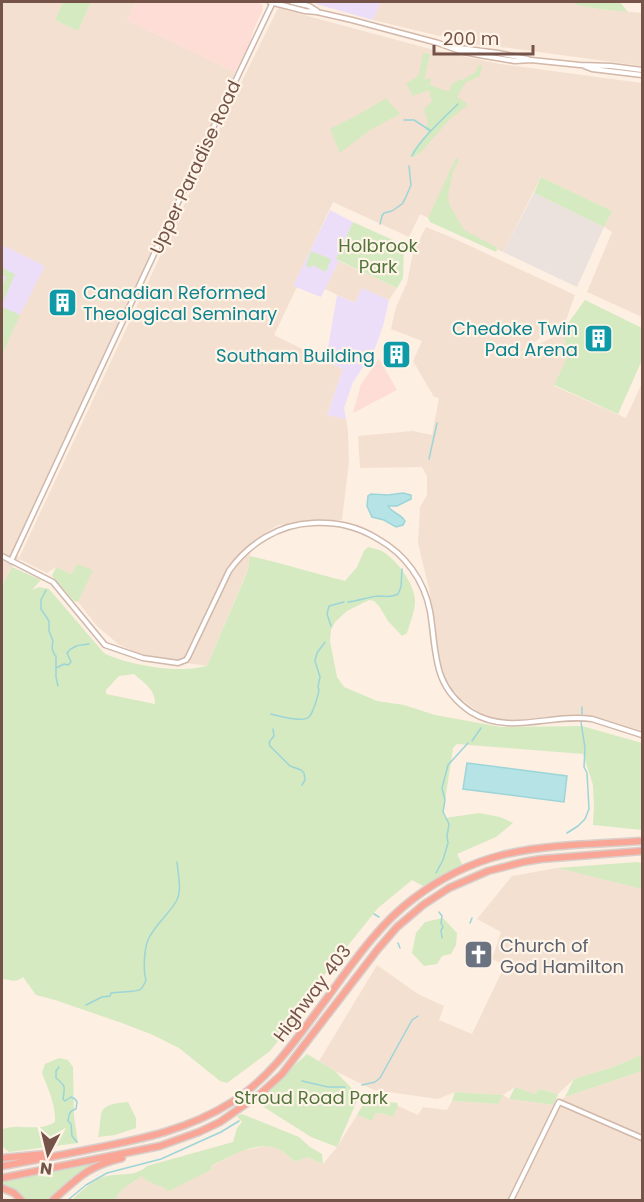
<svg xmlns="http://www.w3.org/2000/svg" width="644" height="1202" font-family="Poppins,sans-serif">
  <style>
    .residential { fill: #f4e0d0 }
    .commercial { fill: #fdddd5 }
    .industrial { fill: #ebe2dd }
    .education { fill: #ecdef9 }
    .green { fill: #d5eac0; fill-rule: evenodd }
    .water { fill: #b6e4e6; stroke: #9cd5d8; stroke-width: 1.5 }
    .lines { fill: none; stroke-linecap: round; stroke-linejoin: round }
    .stream { stroke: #9cd5d8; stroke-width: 1.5 }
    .tertiary-casing { stroke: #d0b8ab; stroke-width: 7 }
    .secondary-casing { stroke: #d3b7a8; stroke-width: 7 }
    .motorway-casing { stroke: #d8cfcc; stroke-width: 9 }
    .tertiary { stroke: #fff; stroke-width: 4 }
    .secondary { stroke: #fff; stroke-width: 4 }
    .motorway { stroke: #f9a696; stroke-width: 6 }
    .labels { text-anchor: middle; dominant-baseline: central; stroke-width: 4.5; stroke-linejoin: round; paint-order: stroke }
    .street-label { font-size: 18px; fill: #755348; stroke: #fff4e8 }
    .park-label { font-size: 18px; fill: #53753c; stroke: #fff4e8 }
    .culture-label { font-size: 18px; fill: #0d838f; stroke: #fff4e8; text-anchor: end }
    .worship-label { font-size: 18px; fill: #5b616d; stroke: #fff4e8; text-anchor: start }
  </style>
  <rect width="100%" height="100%" fill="#fdefe2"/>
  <path class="residential" d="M 2,2 L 63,2 L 55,20 L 78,31 L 91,2 L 136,2 L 127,20 L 235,72 L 14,549 L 19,558 L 243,79 L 278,8 L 438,51 L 500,64 L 642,83 L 642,317 L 587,292 L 612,232 L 604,227 L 612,211 L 541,177 L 503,252 L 420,214 L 409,237 L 333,202 L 294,285 L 297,287 L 274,335 L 343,369 L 327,415 L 346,419 L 348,431 L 349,461 L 342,520 L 278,525 L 252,542 L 248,569 L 207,666 L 145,657 L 118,644 L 97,626 L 78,602 L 92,569 L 72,574 L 56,567 L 47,573 L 19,559 L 12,567 L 2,586 Z
    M 381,2 L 574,2 L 576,5 L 599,9 L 642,13 L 642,66 L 509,48 L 477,45 L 373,20 Z
    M 426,227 L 453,238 L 575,295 L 566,320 L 552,329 L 516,356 L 561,333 L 570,352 L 554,386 L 626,418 L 642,383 L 642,732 L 585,715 L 550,717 L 511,721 L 495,719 L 481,714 L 460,698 L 451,687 L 444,675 L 440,663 L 429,589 L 418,543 L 420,507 L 427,495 L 427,476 L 422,467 L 360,468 L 358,436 L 412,431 L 432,435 L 439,398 L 434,397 L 413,361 L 422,341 L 391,329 L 396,307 L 407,283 L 413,253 Z
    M 339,261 L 397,288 L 389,300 L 362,288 L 355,303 L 325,289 Z
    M 557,868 L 642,889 L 642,1055 L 613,1067 L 574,1079 L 558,1094 L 539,1089 L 535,1094 L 515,1087 L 503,1095 L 509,1099 L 554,1105 L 565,1097 L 642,1071 L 642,1200 L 115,1200 L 121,1189 L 134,1182 L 141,1176 L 149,1182 L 167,1189 L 241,1151 L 266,1146 L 278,1148 L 295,1162 L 307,1157 L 323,1164 L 337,1147 L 357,1115 L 372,1121 L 376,1113 L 385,1114 L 393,1117 L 398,1106 L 418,1115 L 423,1107 L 447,1110 L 452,1101 L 498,1104 L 502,1095 L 455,1092 L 438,1099 L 374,1090 L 335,1071 L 319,1061 L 377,965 L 418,994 L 444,1006 L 439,1020 L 472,1034 L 505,965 L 492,959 L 501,932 L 477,919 L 512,876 Z"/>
  <path class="commercial" d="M 136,2 L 254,2 L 262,4 L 263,9 L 253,31 L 249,45 L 235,72 L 127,20 Z
    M 379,359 L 397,390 L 353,413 L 361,384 Z"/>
  <path class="industrial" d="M 534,193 L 604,227 L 577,287 L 503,252 Z"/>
  <path class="education" d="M 317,2 L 381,2 L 373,20 L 316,4 Z
    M 330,210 L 353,222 L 336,259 L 339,261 L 321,297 L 293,286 Z
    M 2,245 L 45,266 L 20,315 L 2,307 Z
    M 362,288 L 389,300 L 383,326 L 374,351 L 353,382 L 344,408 L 346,419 L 327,415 L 343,369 L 326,360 L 337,295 L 355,303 Z"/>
  <path class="green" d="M 63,2 L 91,2 L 78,31 L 55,20 Z
    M 574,2 L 620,2 L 628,12 L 599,9 L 576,5 Z
    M 423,53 L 430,54 L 424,80 L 429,78 L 431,80 L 430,85 L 446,91 L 450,90 L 451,85 L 460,79 L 462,80 L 476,72 L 478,65 L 482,66 L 480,76 L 466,82 L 457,97 L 467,103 L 467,106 L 450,119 L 421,152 L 413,157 L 410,156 L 413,150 L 428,132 L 425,129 L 428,123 L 424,109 L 432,101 L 429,90 L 413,96 L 406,84 L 419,75 Z
    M 386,98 L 400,114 L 370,130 L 340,153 L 330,129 L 363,112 Z
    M 456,158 L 458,159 L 458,163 L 453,171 L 448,195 L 449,204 L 464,230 L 496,247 L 497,250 L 496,252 L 430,222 L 428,218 Z
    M 541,177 L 612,211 L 604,227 L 534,193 Z
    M 353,222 L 404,245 L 403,278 L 397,288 L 336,259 Z
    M 311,251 L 331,259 L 326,272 L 312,265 L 310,268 L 306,266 Z
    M 2,266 L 4,267 L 4,269 L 15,274 L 2,305 L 2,286 L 6,277 L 2,274 Z
    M 585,300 L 642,328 L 642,360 L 618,414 L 554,385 L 570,352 L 561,333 Z
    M 2,307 L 20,315 L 2,355 Z
    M 368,547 C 372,548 378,549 382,551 C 396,559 415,584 415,601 C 415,611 410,623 407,633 L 402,636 L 388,621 L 379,606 L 374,601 L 369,600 L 347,611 L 335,622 L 331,630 L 330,641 L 337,677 L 344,687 L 377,701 L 404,705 L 435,715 L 501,727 L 582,726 L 642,743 L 642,830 L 593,825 L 594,807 L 593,785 L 583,754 L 457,744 L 453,748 L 443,814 L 445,818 L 479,813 L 500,817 L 513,823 L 496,837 L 457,854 L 463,866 L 425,887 L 412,880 L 378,908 L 321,979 L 290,1026 L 270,1051 L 227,1083 L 220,1081 L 179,1048 L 153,1035 L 122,1023 L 55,1000 L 36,995 L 23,977 C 15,984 10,979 2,979 L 2,586 L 12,567 L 41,580 L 32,590 L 39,587 L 49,589 L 104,653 C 123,663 162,670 184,669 C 191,669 200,667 207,666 L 248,570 L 250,556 C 282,563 313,573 345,581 L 357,567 L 364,551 ZM 134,674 C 144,683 156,690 155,704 L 106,694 L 106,690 L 119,676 Z
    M 77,564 L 93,570 L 78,602 L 74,601 L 52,576 L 56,567 L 72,574 Z
    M 637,862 L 642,863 L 642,889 L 557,868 Z
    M 443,918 L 457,933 L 456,945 L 451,954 L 442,956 L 437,964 L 424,966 L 412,953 L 416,933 L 425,922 Z
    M 307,1054 L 335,1071 L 359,1096 L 337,1147 L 311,1137 L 256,1102 C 270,1084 290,1070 307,1054 Z
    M 642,1055 L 642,1071 L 565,1097 L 574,1079 L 613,1067 Z
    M 59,1058 L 68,1060 L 73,1067 L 74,1116 L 78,1143 L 9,1152 L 2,1146 L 2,1129 C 8,1128 14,1126 21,1127 C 34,1127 44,1129 55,1122 C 56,1105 48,1089 42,1073 L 45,1064 Z
    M 515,1087 L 535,1094 L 539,1089 L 558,1094 L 554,1105 L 509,1099 Z
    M 455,1092 L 503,1095 L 498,1104 L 452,1101 Z
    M 366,1099 L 397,1103 L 398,1106 L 393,1117 L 385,1114 L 376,1113 L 372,1121 L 357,1115 Z
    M 128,1102 L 136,1118 L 136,1128 L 115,1135 L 98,1137 C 104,1112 93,1105 128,1102 Z
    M 242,1114 L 299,1137 L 310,1147 L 322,1154 L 323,1164 L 307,1157 L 295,1162 C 290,1158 285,1153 280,1150 C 260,1138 229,1157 211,1166 L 211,1170 L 167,1192 L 167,1189 L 149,1182 L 141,1176 C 129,1187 123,1185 115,1200 L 72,1200 C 79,1193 89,1184 98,1179 C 113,1171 134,1179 147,1166 L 233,1142 L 237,1128 L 242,1122 L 237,1116 Z
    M 92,1164 L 50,1200 L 24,1200 C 20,1192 10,1189 2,1186 L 2,1182 Z"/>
  <path class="water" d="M 403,493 L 411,495 L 411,499 L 397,506 L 388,506 C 392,513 401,514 405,521 L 403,525 L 396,527 L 384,520 L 372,517 L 367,506 L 368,496 L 371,494 L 388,495 Z
    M 467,763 L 567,776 L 564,802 L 463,789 Z"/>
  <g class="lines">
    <path class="stream" d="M 404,120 L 414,120 L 431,131
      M 412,156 C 420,139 444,118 458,104
      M 380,224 L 382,216 L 384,213 L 392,211 L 402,204 L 405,199 L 411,185 L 409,166
      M 429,459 L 437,423
      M 46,590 L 41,600 L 41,609 L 49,621 L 49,631 L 53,641 L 52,648 L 54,654 L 56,656 L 56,668
      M 348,602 C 358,601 368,597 378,596 C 386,596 391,598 398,594 L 401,587 L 402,569
      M 331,626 L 327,614 L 329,606 L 344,602
      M 58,686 L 56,677 L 56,668 L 64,664 L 68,665 L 71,662 L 67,653 C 73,645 80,645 89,644
      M 271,714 C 279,716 303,723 309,717 C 313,713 318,696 319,690 L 318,687 L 320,677 L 315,661 L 317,653 L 325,642
      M 582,714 L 582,707
      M 273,729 L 274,736 C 271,740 268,741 270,746 L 290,766 L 301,770 L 304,773 L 305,780 L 302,785
      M 472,741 L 481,728
      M 567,833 L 578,826 L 585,819 L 589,809 L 587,773 L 584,767 L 585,748 L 581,722
      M 436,873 L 443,860 L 448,843 L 447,836 L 449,824 L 443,812 L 445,800 L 442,788 L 448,765 L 468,743
      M 439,912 L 442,916 L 441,923 L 443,927 L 441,930 L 442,938
      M 374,914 L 379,917
      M 470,923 L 472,918
      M 398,943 L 400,948
      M 86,1005 L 102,997 L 110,996 L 111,993 C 119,991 136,993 141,989 C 142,988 146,981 146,980 C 143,970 144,947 149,938 C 155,925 170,913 177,900 C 182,889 178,874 177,862
      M 59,1067 L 56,1071 L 56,1078 C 66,1086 65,1087 63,1099 L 65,1101 L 71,1097 L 75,1099 L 77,1102 L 76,1109 C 69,1111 69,1114 68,1121 L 71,1124 L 72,1136 L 77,1142
      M 302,1081 L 328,1087 L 345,1087
      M 362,1085 L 375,1082 L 380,1078 L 412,1020 L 418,1016
      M 68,1200 L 86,1185 L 107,1173 L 161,1159 L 221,1132 L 239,1121"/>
    <defs>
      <path id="tertiary" d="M 2,556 L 53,582 L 105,645 L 143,658 L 178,663 L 186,660 L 188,657 L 229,571 C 248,544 279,524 313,523 C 337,522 357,526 378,539 C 405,554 424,580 430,611 C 437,652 431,685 471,712 C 509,736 551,713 592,719 L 642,735
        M 11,561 L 202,151 L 273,2
        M 511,1200 L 559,1102 L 642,1138"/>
      <path id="secondary" d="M 270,2 L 305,11 L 317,12 L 352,20 L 438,43 L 460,51 L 479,55 L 515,61 L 531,60 L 580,65 L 611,66 L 642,70
        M 292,2 L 309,6 L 317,11
        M 452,47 L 498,53 L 528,59
        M 584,66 L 592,69 L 642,75"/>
      <path id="motorway" d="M 2,1158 L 45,1154
        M 2,1166 C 31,1161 61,1155 91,1149 C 141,1139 188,1130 232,1102 C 272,1077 299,1035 327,998 C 352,964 379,924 413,899 C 439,879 471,863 502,855 C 548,844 596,844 642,841
        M 2,1178 L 160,1146 L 199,1132 L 220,1122 L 260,1094 L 282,1074 L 378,949 L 397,927 L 423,905 L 449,888 L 488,871 L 523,862 L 541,859 L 642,851
        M 2,1188 L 14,1193 L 21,1200
        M 53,1200 C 78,1178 88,1166 122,1158"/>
    </defs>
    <use href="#tertiary" class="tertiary-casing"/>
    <use href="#secondary" class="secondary-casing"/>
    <use href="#motorway" class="motorway-casing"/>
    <use href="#tertiary" class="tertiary"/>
    <use href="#secondary" class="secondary"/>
    <use href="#motorway" class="motorway"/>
  </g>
  <defs>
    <symbol id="building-square" viewBox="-11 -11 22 22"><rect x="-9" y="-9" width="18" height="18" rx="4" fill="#0f9aa8" stroke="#fff4e8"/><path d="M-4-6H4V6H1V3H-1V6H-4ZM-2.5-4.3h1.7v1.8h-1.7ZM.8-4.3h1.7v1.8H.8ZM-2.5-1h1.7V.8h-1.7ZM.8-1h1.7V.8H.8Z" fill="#fff"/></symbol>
    <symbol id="church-square" viewBox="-11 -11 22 22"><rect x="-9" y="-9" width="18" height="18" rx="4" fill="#6b7280" stroke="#fff4e8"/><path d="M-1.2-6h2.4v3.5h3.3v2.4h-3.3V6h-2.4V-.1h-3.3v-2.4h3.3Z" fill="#fff"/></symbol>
  </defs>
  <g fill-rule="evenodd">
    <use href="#building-square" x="46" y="286" width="33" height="33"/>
    <use href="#building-square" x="582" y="322" width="33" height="33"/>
    <use href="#building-square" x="380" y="338" width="33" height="33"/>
    <use href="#church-square" x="462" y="938" width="33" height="33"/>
  </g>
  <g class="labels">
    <g class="street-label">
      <text transform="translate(195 167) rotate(-65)">Upper Paradise Road</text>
      <text transform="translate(312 993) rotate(-53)">Highway 403</text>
    </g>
    <g class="park-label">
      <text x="378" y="245">Holbrook<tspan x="378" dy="21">Park</tspan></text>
      <text x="311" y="1097">Stroud Road Park</text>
    </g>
    <g class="culture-label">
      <text x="83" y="292" text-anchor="start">Canadian Reformed<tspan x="83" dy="21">Theological Seminary</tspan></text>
      <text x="578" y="328">Chedoke Twin<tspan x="578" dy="21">Pad Arena</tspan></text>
      <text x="375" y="355">Southam Building</text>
    </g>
    <g class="worship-label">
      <text x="500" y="945">Church of<tspan x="500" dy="21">God Hamilton</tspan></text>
    </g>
  </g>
  <rect width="644" height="1202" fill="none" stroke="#755348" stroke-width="6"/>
  <g transform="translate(48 1154) rotate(187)" stroke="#fff4e8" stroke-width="4.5" paint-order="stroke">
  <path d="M0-4.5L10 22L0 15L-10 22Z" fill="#755348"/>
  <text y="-9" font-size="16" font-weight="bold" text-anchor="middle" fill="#755348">N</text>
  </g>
  <path d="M434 45v9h99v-9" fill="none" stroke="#755348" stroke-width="3"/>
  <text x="443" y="45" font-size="18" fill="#755348" stroke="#fff4e8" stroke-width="4.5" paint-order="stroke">200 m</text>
</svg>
